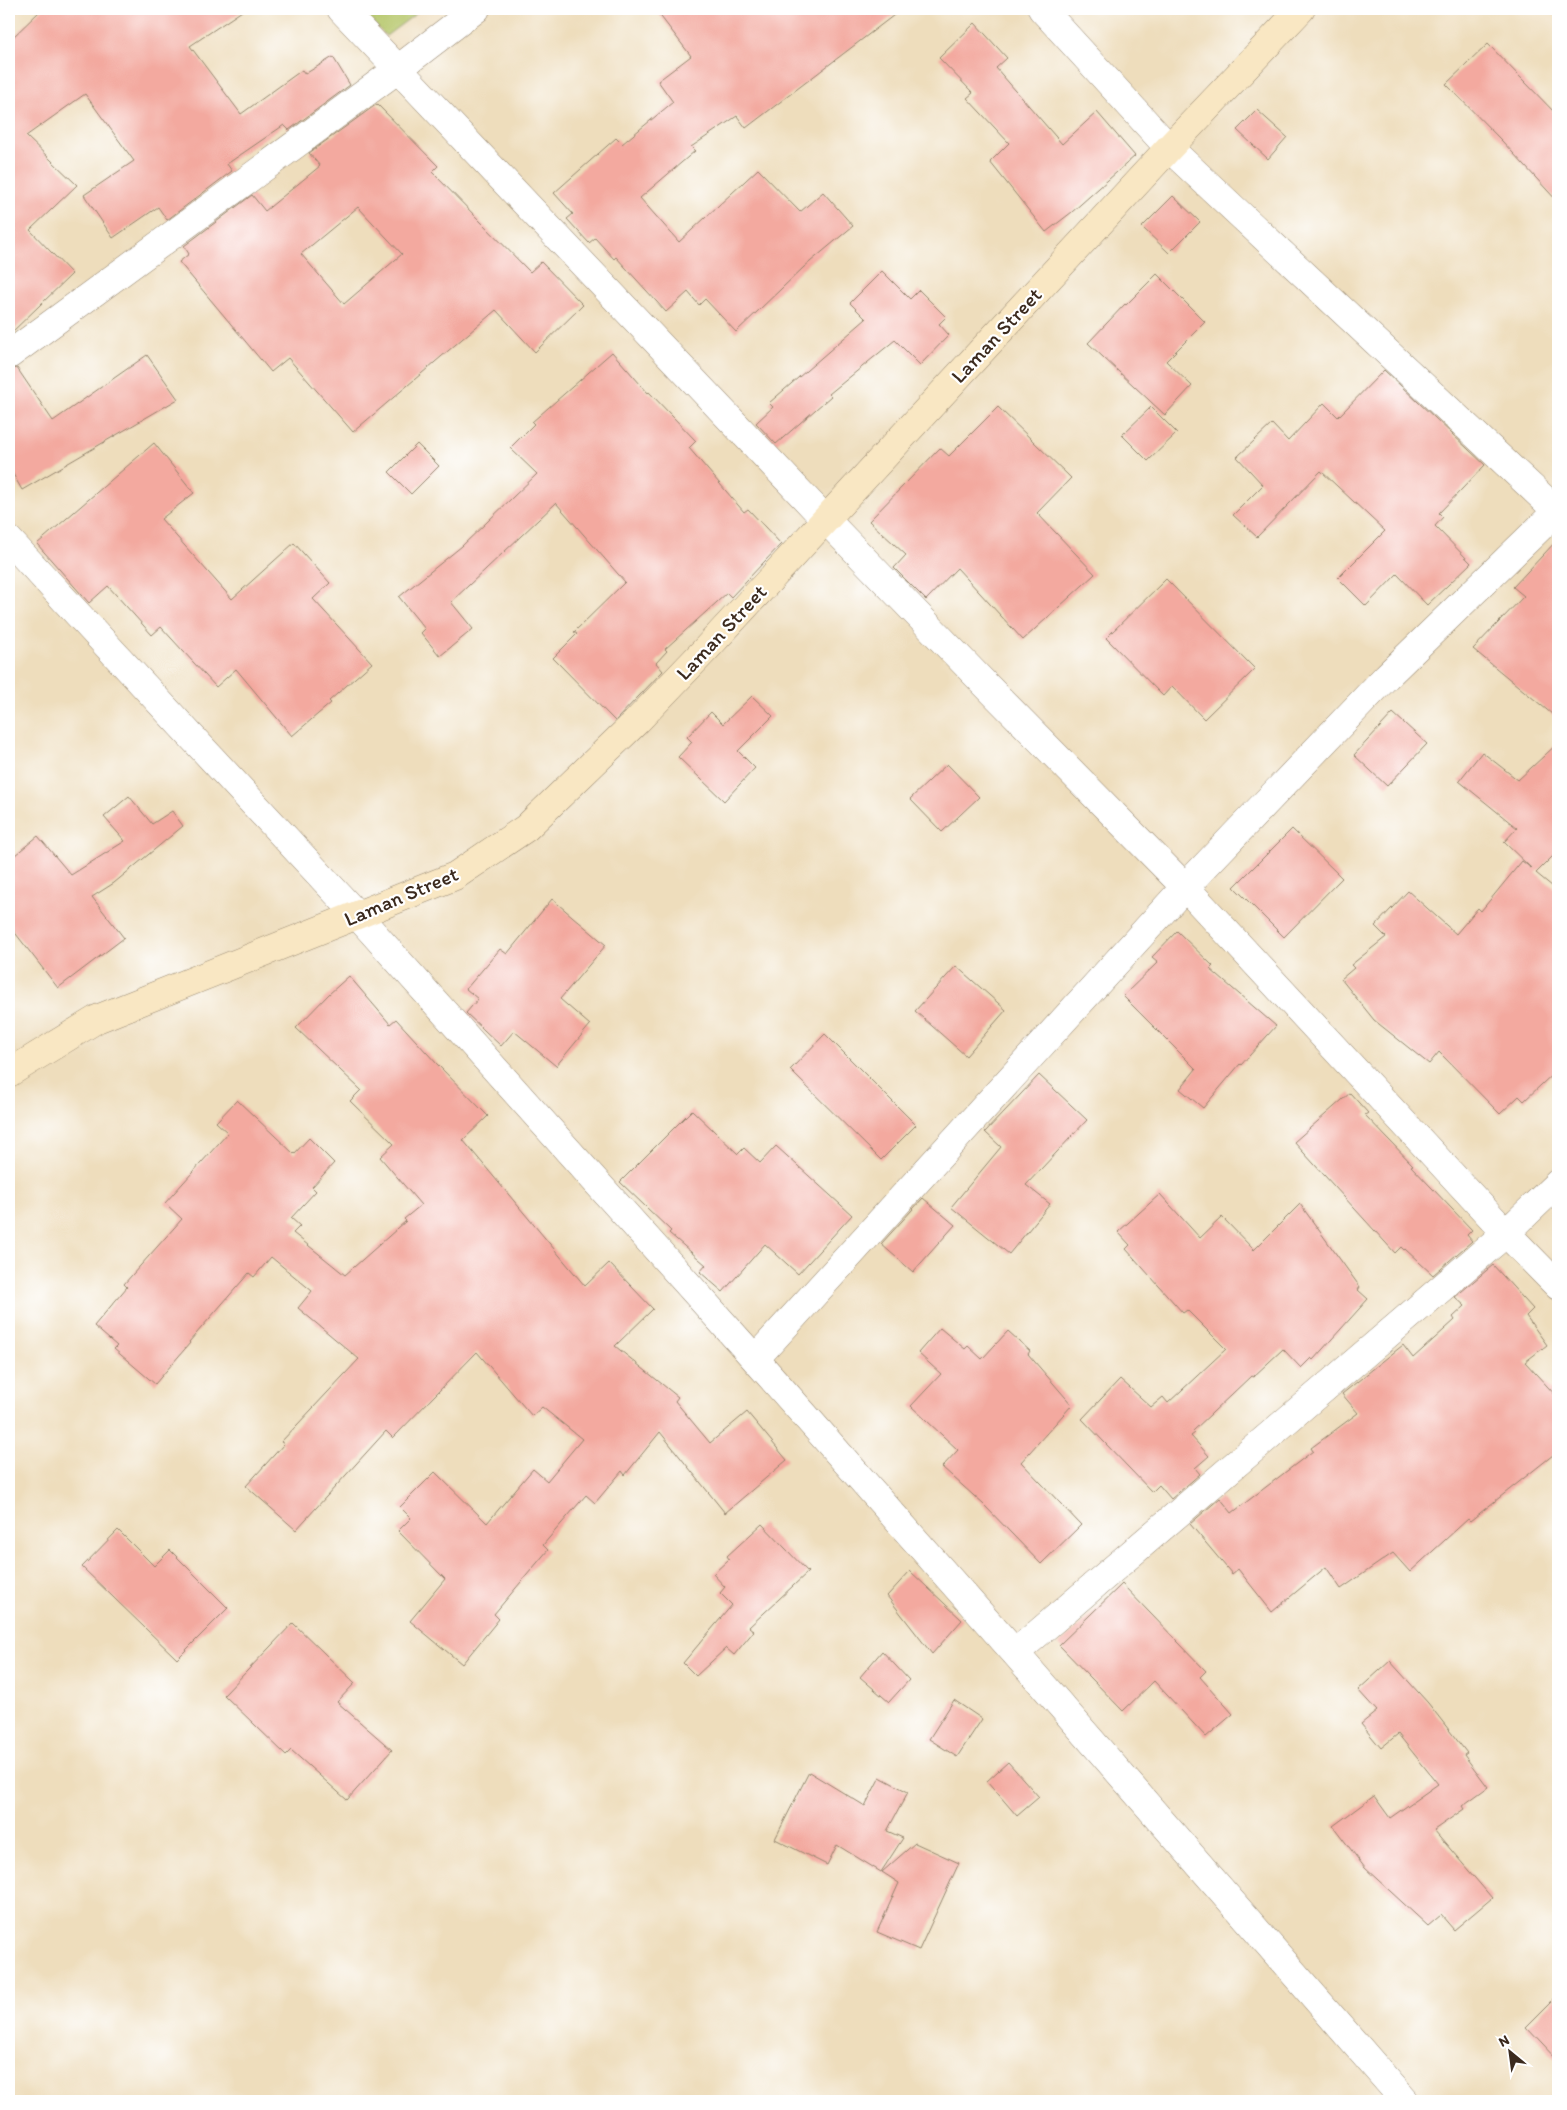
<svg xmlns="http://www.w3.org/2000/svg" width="1567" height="2110" font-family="Itim,sans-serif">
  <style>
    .green { fill: #b5c669; stroke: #787844 }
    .building { fill: #f3a99f; fill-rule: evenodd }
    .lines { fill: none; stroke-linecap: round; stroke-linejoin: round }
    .minor-casing { stroke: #94846d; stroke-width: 29 }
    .tertiary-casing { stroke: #94846d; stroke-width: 29 }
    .secondary-casing { stroke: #94846d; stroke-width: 29 }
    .minor { stroke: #fff; stroke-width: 28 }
    .tertiary { stroke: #fff; stroke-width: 28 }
    .secondary { stroke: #f9e7c3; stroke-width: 28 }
    .labels { text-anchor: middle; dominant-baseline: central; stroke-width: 4.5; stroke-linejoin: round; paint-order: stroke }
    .street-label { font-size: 21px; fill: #3b2a1e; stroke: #fff }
  </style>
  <rect width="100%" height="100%" fill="#fff"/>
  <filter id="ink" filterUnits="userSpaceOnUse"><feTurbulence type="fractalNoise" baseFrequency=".02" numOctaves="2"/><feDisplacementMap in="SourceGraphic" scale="10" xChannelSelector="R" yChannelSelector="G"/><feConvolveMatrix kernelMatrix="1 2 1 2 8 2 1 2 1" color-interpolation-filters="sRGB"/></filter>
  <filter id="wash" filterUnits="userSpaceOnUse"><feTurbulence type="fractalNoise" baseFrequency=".0096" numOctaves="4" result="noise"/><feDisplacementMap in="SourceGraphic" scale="20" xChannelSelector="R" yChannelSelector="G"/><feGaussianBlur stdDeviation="1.12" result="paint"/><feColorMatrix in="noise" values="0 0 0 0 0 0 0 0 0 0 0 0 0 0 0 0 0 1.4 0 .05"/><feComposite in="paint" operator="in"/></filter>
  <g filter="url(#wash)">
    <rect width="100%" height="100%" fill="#eeddbc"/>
    <path class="green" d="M 359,9 L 422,9 L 386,36 Z"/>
    <g id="blocks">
      <path class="building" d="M 42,9 L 245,9 L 190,46 L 241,114 L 302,70 L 305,74 L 333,57 L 350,85 L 289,130 L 284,125 L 227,164 L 232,171 L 167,220 L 158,207 L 113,238 L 84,195 L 134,161 L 85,94 L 26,136 L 77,185 L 30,230 L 72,274 L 9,335 L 9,41 Z
        M 655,9 L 902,9 L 746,128 L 737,116 L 691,147 L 695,151 L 640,198 L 679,242 L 758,169 L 800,212 L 823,192 L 853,226 L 804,267 L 736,332 L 705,299 L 699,305 L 688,292 L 666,312 L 616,257 L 614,259 L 595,238 L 589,243 L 567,219 L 573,214 L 554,193 L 616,138 L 622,144 L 673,102 L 658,81 L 691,56 Z
        M 975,23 L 1007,58 L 996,68 L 1062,144 L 1097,112 L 1135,156 L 1072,212 L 1046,232 L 990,162 L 1009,143 L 967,98 L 973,93 L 939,58 Z
        M 1488,44 L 1558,116 L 1558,202 L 1502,141 L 1446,84 Z
        M 377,104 L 438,166 L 432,172 L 530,272 L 541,262 L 583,305 L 535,352 L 496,310 L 353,432 L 288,358 L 271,372 L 179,262 L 189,254 L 184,246 L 252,195 L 265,211 L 320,166 L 309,153 ZM 358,207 L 402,254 L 344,304 L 301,254 Z
        M 1257,110 L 1287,137 L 1268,159 L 1237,130 Z
        M 1173,196 L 1200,222 L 1169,253 L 1142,227 Z
        M 882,271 L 910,299 L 919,290 L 946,317 L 939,324 L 949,335 L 920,365 L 895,340 L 829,394 L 831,396 L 776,444 L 756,423 L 773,407 L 769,403 L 866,319 L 850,303 Z
        M 1157,274 L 1205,322 L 1166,361 L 1192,386 L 1165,415 L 1088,343 L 1125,304 L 1126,305 Z
        M 612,352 L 648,393 L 649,392 L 696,441 L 689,448 L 744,512 L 748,509 L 781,544 L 731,597 L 727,593 L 665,649 L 667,651 L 656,663 L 663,671 L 615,721 L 553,658 L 577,634 L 574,632 L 625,582 L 556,503 L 451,602 L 473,629 L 440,656 L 421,633 L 425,629 L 399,597 L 462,546 L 537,474 L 510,448 L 534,424 L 532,422 Z
        M 147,355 L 178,399 L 22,490 L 9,467 L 9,370 L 17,368 L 53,421 Z
        M 1384,370 L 1485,465 L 1439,513 L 1443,517 L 1435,526 L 1471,563 L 1427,605 L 1397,574 L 1366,606 L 1338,578 L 1385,531 L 1321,471 L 1257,537 L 1233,515 L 1263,485 L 1237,457 L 1272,424 L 1288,441 L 1324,403 L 1338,417 Z
        M 998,407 L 1071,478 L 1037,513 L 1095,574 L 1023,640 L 957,568 L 926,600 L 894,568 L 906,555 L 869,521 L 940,448 L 949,456 Z
        M 1151,407 L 1177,433 L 1148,461 L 1122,435 Z
        M 154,443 L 194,493 L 161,519 L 232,599 L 294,543 L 330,583 L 313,599 L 372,663 L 329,701 L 331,703 L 292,736 L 236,669 L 216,687 L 161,627 L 152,635 L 108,586 L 89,603 L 37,544 Z
        M 417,444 L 439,466 L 411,494 L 389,472 Z
        M 1558,539 L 1558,719 L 1473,649 L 1524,596 L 1513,587 Z
        M 1166,579 L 1255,669 L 1204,719 L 1172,686 L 1163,696 L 1106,638 Z
        M 752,696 L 773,716 L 738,751 L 755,768 L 724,801 L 678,757 L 692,742 L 687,737 L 711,712 L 723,724 Z
        M 1393,713 L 1427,744 L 1387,786 L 1354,755 Z
        M 1558,743 L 1558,851 L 1536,873 L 1558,891 L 1558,1069 L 1524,1101 L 1519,1096 L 1500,1114 L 1439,1052 L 1429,1064 L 1374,1020 L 1341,979 L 1354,968 L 1351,965 L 1386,937 L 1375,926 L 1408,891 L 1456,934 L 1478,908 L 1481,911 L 1522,861 L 1531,868 L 1504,842 L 1517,828 L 1459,781 L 1482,752 L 1518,780 Z
        M 947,764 L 979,797 L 942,832 L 910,799 Z
        M 129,796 L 152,824 L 172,811 L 183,826 L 114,883 L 92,897 L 124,938 L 58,988 L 9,925 L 9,860 L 38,836 L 71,875 L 125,841 L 104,817 Z
        M 1292,829 L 1342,878 L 1284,937 L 1234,887 Z
        M 552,899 L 606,945 L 560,999 L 590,1025 L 556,1066 L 514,1031 L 501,1046 L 466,1013 L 478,999 L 466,989 L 500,949 L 507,954 Z
        M 1177,931 L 1213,966 L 1210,969 L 1276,1026 L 1241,1065 L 1240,1064 L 1203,1108 L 1180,1089 L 1196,1069 L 1123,996 L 1158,962 L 1152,957 Z
        M 956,966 L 1006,1010 L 966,1056 L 915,1011 Z
        M 349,976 L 390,1024 L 396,1019 L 437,1064 L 488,1116 L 463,1140 L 585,1286 L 609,1263 L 653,1309 L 615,1346 L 678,1397 L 675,1401 L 710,1443 L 747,1412 L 787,1460 L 725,1513 L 660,1432 L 625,1475 L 622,1471 L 595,1503 L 586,1495 L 543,1545 L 548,1550 L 494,1614 L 499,1619 L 462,1664 L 410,1621 L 445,1579 L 398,1531 L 411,1518 L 400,1507 L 435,1472 L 487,1523 L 533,1469 L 547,1481 L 582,1439 L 542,1407 L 532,1416 L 477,1352 L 393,1438 L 386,1431 L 296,1530 L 246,1486 L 284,1444 L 281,1442 L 359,1359 L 298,1308 L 312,1291 L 271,1257 L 254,1277 L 249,1273 L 189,1342 L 190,1343 L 155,1384 L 114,1349 L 117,1346 L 94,1326 L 127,1287 L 124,1284 L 182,1219 L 165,1203 L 228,1133 L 216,1122 L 237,1100 L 294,1154 L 309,1138 L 334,1163 L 312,1187 L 316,1191 L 291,1218 L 300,1226 L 293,1233 L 345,1275 L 406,1221 L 404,1219 L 421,1205 L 380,1157 L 394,1144 L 350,1101 L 361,1090 L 296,1028 L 329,994 Z
        M 825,1034 L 916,1125 L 881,1160 L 790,1070 Z
        M 1039,1075 L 1087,1120 L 1026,1185 L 1050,1204 L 1009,1254 L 951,1207 L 1001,1147 L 985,1132 Z
        M 1350,1093 L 1368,1113 L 1365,1115 L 1413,1165 L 1411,1166 L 1472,1230 L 1467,1235 L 1472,1241 L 1433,1275 L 1405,1249 L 1404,1250 L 1401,1247 L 1395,1253 L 1294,1142 Z
        M 692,1110 L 738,1154 L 744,1148 L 760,1163 L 776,1146 L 852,1215 L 798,1274 L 765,1244 L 723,1292 L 700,1272 L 706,1265 L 669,1233 L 671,1231 L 620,1182 Z
        M 1160,1194 L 1200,1238 L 1222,1217 L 1254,1250 L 1300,1204 L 1360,1287 L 1358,1290 L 1368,1299 L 1313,1360 L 1311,1358 L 1301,1368 L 1283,1349 L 1253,1377 L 1251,1376 L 1193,1431 L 1195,1433 L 1191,1436 L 1209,1456 L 1195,1468 L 1200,1474 L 1171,1499 L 1159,1485 L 1152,1492 L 1082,1419 L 1120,1379 L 1151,1407 L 1163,1397 L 1168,1403 L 1226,1349 L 1187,1310 L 1183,1313 L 1126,1249 L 1130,1245 L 1118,1232 Z
        M 923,1198 L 955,1225 L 913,1272 L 881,1244 Z
        M 1493,1265 L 1533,1309 L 1526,1316 L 1547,1345 L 1525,1362 L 1558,1398 L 1558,1451 L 1470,1521 L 1468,1519 L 1410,1572 L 1393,1553 L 1341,1589 L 1326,1567 L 1272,1612 L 1238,1569 L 1232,1574 L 1190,1524 L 1220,1498 L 1232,1513 L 1313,1451 L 1311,1448 L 1358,1413 L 1342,1394 L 1403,1345 L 1413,1358 L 1455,1320 L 1453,1317 L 1465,1306 L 1455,1297 Z
        M 940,1328 L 965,1349 L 968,1346 L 982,1359 L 1008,1331 L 1030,1351 L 1028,1354 L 1072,1405 L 1021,1462 L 1081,1525 L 1041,1564 L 984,1505 L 942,1467 L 958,1450 L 911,1406 L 941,1374 L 918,1353 Z
        M 762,1524 L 808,1572 L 749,1627 L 754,1631 L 734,1655 L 726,1648 L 696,1676 L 683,1663 L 732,1605 L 720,1593 L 725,1587 L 713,1574 L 729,1559 L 727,1556 Z
        M 118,1530 L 154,1566 L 170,1550 L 228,1608 L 177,1659 L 82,1567 Z
        M 910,1571 L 962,1620 L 932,1654 L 887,1596 Z
        M 1122,1584 L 1206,1671 L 1200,1677 L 1233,1714 L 1206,1737 L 1154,1681 L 1123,1711 L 1059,1645 Z
        M 293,1623 L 355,1683 L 337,1702 L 392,1750 L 347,1800 L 291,1750 L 286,1755 L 224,1695 Z
        M 882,1651 L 909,1680 L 889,1702 L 860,1677 Z
        M 1390,1661 L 1428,1703 L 1467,1753 L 1464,1755 L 1488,1787 L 1462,1806 L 1464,1809 L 1434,1830 L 1492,1898 L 1454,1930 L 1441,1915 L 1428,1926 L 1365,1868 L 1333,1826 L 1374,1796 L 1390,1818 L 1438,1784 L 1398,1734 L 1381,1748 L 1361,1724 L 1377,1711 L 1358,1690 Z
        M 954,1700 L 982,1719 L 957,1757 L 929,1739 Z
        M 1008,1762 L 1039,1797 L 1017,1816 L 987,1781 Z
        M 809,1772 L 865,1806 L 880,1777 L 908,1792 L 887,1831 L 903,1838 L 881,1872 L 837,1845 L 827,1865 L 775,1839 Z
        M 915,1843 L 959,1863 L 919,1950 L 877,1932 L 899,1883 L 882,1872 Z
        M 1558,1995 L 1558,2061 L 1526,2027 Z"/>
    </g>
  </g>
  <g filter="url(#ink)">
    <use href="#blocks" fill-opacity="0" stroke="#94846d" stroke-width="1"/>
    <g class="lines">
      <defs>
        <path id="minor" d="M 1042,9 L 1169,148 L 1558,512
          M 9,355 L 398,69 L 476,9
          M 826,520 L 979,678 L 1185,887 L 1506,1233 L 1558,1286
          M 9,540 L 357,915 L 755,1359 L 1015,1653 L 1405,2101
          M 755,1359 L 1185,887 L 1387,676 L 1558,510
          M 1015,1653 L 1506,1233 L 1558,1183"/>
        <path id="tertiary" d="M 341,9 L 826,520"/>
        <path id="secondary" d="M 9,1073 L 97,1019 L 455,876 L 526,828 L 636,722 L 706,649 L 1169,148 L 1301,9"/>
      </defs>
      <use href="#minor" class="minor-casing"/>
      <use href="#tertiary" class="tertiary-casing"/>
      <use href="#secondary" class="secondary-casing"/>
      <use href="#minor" class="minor"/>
      <use href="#tertiary" class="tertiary"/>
      <use href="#secondary" class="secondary"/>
    </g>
  </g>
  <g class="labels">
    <g class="street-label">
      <text transform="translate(996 335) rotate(-47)">Laman Street</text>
      <text transform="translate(721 632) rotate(-47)">Laman Street</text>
      <text transform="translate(401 896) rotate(-23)">Laman Street</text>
    </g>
  </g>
  <rect width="1567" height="2110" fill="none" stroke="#fff" stroke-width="30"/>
  <g transform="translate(1510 2052) rotate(331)" stroke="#ffffff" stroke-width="4" paint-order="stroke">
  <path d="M0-4L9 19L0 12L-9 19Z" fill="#3b2a1e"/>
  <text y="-8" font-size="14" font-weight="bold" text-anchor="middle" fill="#3b2a1e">N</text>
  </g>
</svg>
